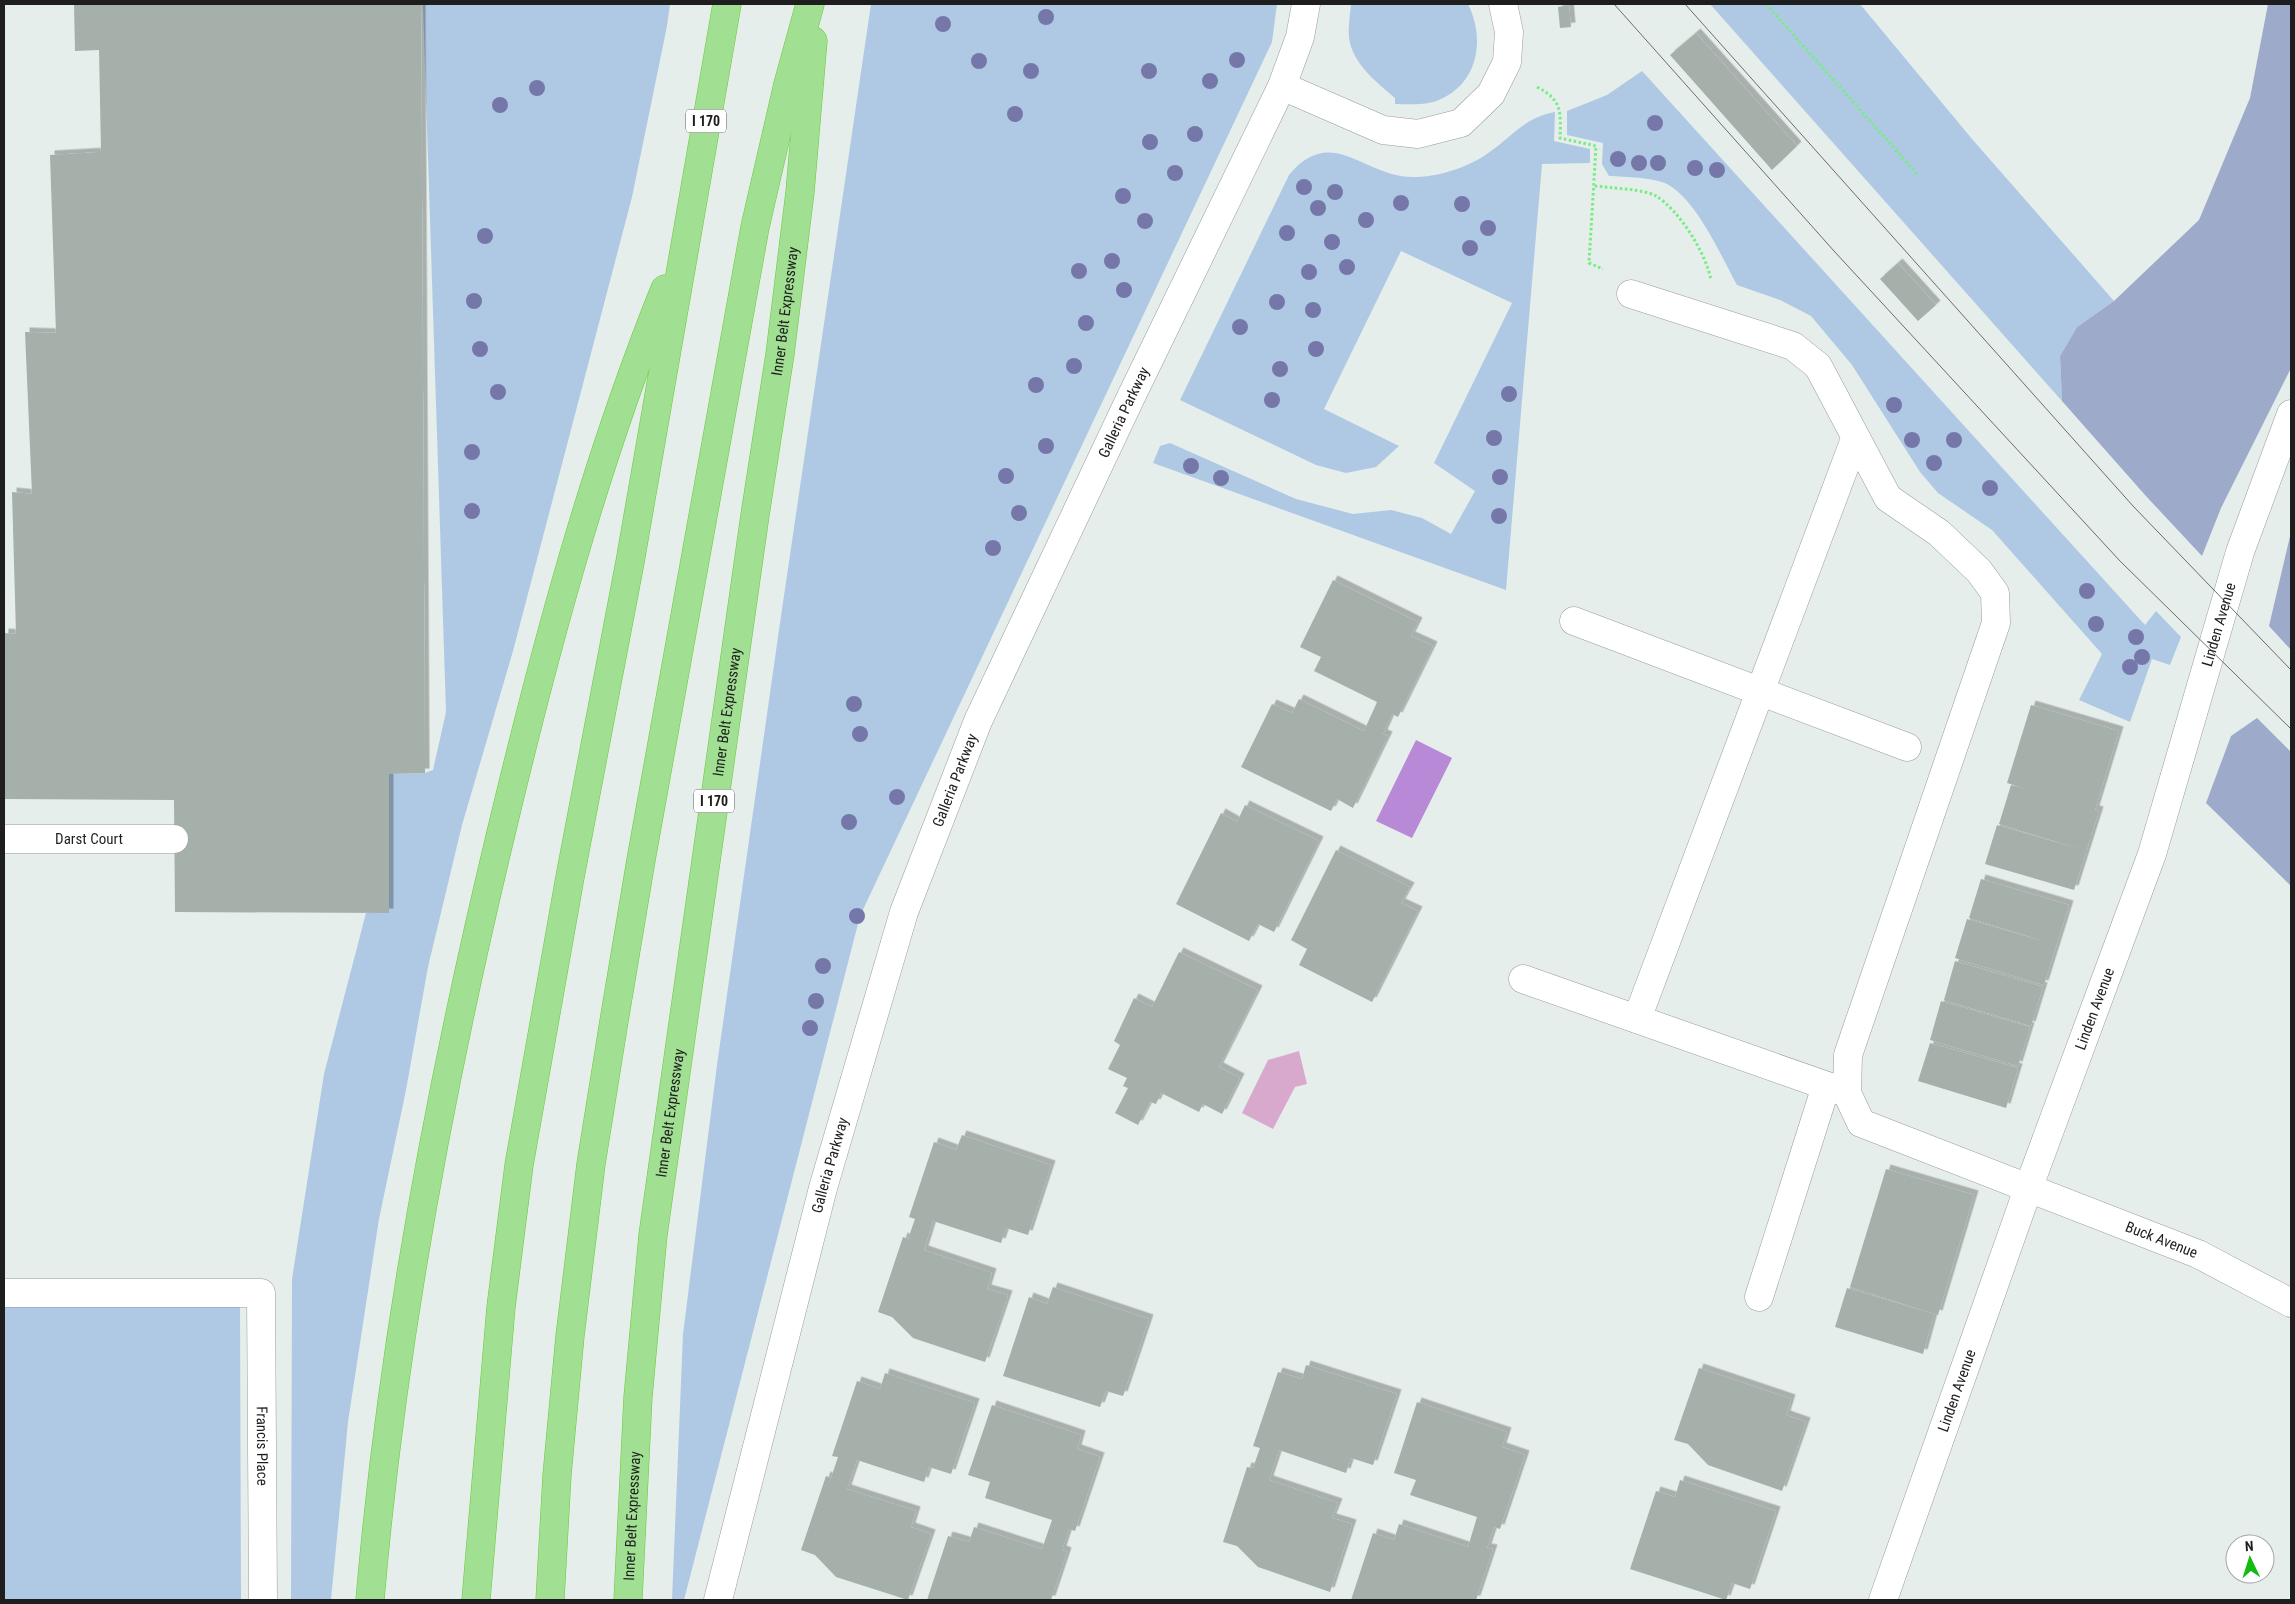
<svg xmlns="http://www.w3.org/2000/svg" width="2295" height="1604" font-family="'Roboto Condensed',sans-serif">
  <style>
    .grass { fill: #afc9e4 }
    .forest { fill: #9daaca }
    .pitch { fill: #b889d6 }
    .water { fill: #d8a9cd }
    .building { fill: #a4b0a9; filter: url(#shadow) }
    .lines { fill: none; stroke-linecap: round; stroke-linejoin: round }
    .minor-casing { stroke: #9b9b9b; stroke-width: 29 }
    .highway-casing { stroke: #68ca34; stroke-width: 29 }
    .path { stroke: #76ed82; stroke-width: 3; stroke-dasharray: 2.5 2.5; stroke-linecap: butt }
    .minor { stroke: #fff; stroke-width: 28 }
    .highway { stroke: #a1df93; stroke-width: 28 }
    .tram { stroke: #6c6c6c; stroke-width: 1 }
    .tree { fill: #7677a9 }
    .labels { text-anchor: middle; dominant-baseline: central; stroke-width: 4; stroke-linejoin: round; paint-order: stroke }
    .shield { fill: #fff; stroke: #626262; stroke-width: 1 }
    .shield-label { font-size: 14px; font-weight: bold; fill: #1e1e1e }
    .street-label { font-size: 15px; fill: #1e1e1e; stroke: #fff }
  </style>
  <defs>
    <filter id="shadow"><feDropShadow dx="4.5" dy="-4.5" stdDeviation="0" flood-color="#0004"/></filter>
  </defs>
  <rect width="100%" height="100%" fill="#e5eeeb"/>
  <path class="grass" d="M 423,4 L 670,4 L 667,26 L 632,197 L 513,651 L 462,825 L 428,967 L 406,1090 L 379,1219 L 348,1422 L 331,1600 L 291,1600 L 292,1279 L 324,1074 L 366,913 L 389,912 L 389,774 L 425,773 L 433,770 L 446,712 Z
    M 871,4 L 1277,4 L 1272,42 L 860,916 L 684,1600 L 672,1600 L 683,1334 L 717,1065 L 780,623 Z
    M 1351,4 L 1468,4 C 1485,38 1479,82 1441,99 C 1427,106 1411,104 1395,104 L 1395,98 C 1378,83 1356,67 1350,43 C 1347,31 1350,16 1351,4 Z
    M 1710,4 L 1860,4 L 1972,139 L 2114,301 L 2077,327 L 2060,356 L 2062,401 Z
    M 1642,71 L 2145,625 L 2156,611 L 2181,637 L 2170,665 L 2152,659 L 2130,722 L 2079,700 L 2102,654 L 1992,530 L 1938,493 L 1920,472 L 1852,365 L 1811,316 L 1780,300 L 1737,285 C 1721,256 1697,200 1667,184 C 1652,177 1625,177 1609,176 L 1602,164 L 1603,143 L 1567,135 L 1567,111 L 1607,95 Z
    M 1555,112 L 1554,141 L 1590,149 L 1590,163 L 1542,164 L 1506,590 L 1153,463 L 1160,446 L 1170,443 L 1296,499 L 1353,514 L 1391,510 L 1422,518 L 1451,534 L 1475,491 L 1434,463 L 1512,303 L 1401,251 L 1324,409 L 1399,446 L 1376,467 L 1346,473 L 1316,465 L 1180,400 L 1289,175 C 1333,122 1365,180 1417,177 C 1443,176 1471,166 1491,151 C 1515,134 1524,118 1555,112 Z
    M 240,1305 L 241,1600 L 4,1600 L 4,1307 Z"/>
  <path class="forest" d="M 2268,4 L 2291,4 L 2291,368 L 2221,508 L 2202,556 L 2145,495 L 2062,401 L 2060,356 L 2077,327 L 2114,301 L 2199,220 L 2250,98 Z
    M 2291,532 L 2291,650 L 2269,626 Z
    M 2257,718 L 2291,752 L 2291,886 L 2206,803 L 2231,736 Z"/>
  <path class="pitch" d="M 1416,740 L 1452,758 L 1412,838 L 1376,821 Z"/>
  <path class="water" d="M 1299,1051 L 1307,1084 L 1295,1087 L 1273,1129 L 1242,1113 L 1268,1060 Z"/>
  <path class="building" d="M 74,4 L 421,4 L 425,773 L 389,774 L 389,913 L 175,912 L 174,800 L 4,799 L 4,633 L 16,634 L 12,492 L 32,494 L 25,332 L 56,333 L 50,155 L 101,152 L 99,50 L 75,51 Z
    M 1569,5 L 1571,27 L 1560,28 L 1558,7 Z
    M 1696,33 L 1797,146 L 1772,170 L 1670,55 Z
    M 1898,263 L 1936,305 L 1918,321 L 1880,279 Z
    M 1333,580 L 1418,622 L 1411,636 L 1433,646 L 1398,717 L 1392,714 L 1383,734 L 1388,736 L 1353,808 L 1337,799 L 1331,811 L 1241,767 L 1272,704 L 1292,713 L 1299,699 L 1364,731 L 1377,702 L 1314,671 L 1321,657 L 1300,647 Z
    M 2031,705 L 2119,731 L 2095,810 L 2099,811 L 2074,890 L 1985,864 L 1997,825 L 2083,850 L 1999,824 L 2011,785 L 2029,790 L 2007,783 Z
    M 1245,805 L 1319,841 L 1274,932 L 1258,924 L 1249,941 L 1176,904 L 1221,813 L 1237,822 Z
    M 1336,850 L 1410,887 L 1401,903 L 1418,911 L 1372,1002 L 1299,965 L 1307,949 L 1291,940 Z
    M 1981,879 L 2069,905 L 2044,985 L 1955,958 L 1967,919 L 2053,944 L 1969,918 Z
    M 1179,952 L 1258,990 L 1219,1067 L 1240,1078 L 1222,1114 L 1203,1104 L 1199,1112 L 1161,1093 L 1156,1104 L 1150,1102 L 1138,1125 L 1115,1113 L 1128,1088 L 1123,1086 L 1127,1078 L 1108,1069 L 1120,1045 L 1114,1041 L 1134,998 L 1152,1007 Z
    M 1955,961 L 2043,987 L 2031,1026 L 1944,1000 Z
    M 1941,1001 L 2030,1027 L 2018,1066 L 1930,1040 Z
    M 1930,1043 L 2018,1068 L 2006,1108 L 1918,1081 Z
    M 962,1135 L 1051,1165 L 1028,1235 L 1006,1228 L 1001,1243 L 933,1221 L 924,1250 L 992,1273 L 987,1289 L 1008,1295 L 985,1362 L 913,1338 L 892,1317 L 878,1312 L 903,1237 L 908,1239 L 915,1219 L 909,1217 L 934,1142 L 956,1150 Z
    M 1886,1169 L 1974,1195 L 1938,1315 L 1850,1287 Z
    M 1053,1287 L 1149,1319 L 1123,1396 L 1106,1391 L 1100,1407 L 1003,1376 L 1029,1297 L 1047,1304 Z
    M 1847,1288 L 1934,1314 L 1923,1354 L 1835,1327 Z
    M 1306,1365 L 1397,1394 L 1373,1465 L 1351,1458 L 1346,1473 L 1279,1450 L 1269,1480 L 1338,1503 L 1332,1518 L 1352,1524 L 1330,1592 L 1258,1567 L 1237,1546 L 1223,1542 L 1247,1467 L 1253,1468 L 1260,1448 L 1253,1446 L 1278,1372 L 1302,1379 Z
    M 1699,1368 L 1791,1399 L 1786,1415 L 1806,1422 L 1782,1491 L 1708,1465 L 1688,1444 L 1674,1440 Z
    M 885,1373 L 975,1403 L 951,1474 L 929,1467 L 924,1482 L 857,1460 L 847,1489 L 916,1511 L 911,1527 L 931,1534 L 908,1600 L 836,1577 L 815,1555 L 801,1550 L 826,1476 L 831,1478 L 838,1457 L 832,1456 L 857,1381 L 880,1389 Z
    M 1417,1402 L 1507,1432 L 1502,1447 L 1525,1455 L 1500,1529 L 1494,1527 L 1487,1548 L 1493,1549 L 1476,1600 L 1351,1600 L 1373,1533 L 1394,1540 L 1399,1524 L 1468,1547 L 1477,1517 L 1410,1495 L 1416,1480 L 1394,1473 Z
    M 992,1405 L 1081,1435 L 1077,1449 L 1100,1457 L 1075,1531 L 1069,1529 L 1062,1550 L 1067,1552 L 1051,1600 L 927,1600 L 948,1536 L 969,1542 L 974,1527 L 1042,1549 L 1052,1520 L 985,1498 L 990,1482 L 968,1475 Z
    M 1680,1480 L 1776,1511 L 1750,1589 L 1732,1583 L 1726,1600 L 1630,1569 L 1656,1491 L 1675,1497 Z"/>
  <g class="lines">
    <defs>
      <g id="minor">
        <path d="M 1282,86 L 1383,130 L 1418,134 L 1461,123 L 1491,94 L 1507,62 L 1509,32 L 1503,4"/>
        <path id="s1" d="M 1631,294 L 1793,346 L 1818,366 L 1888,498 L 1939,533 L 1979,571 L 1995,593 L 1996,623 L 1848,1055 L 1847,1093 L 1861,1123 L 2198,1254 L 2291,1303"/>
        <path d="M 1574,621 L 1907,747"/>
        <path id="s2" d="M 4,839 L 174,839"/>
        <path d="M 1523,979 L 1847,1093"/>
        <path d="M 1637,1019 L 1855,439"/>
        <path id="s3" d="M 4,1293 L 261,1293 L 263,1600"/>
        <path d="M 1759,1297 L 1826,1086"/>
        <path id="s4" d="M 718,1600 L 823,1188 L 904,912 L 978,721 L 1130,399 L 1282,86 L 1300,37 L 1306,4"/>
        <path id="s5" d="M 1883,1600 L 2028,1189 L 2152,854 L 2240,552 L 2291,414"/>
      </g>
      <g id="highway">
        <path d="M 370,1600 C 392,1341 440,1086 501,833 C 545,649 594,465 665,289"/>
        <path d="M 476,1600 L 501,1307 L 519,1165 L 570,877 L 630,562 L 727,4"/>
        <path d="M 550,1600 L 557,1475 L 570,1336 L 591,1164 L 614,1021 L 641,860 L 755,227 L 788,84 L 810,4"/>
        <path id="s6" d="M 628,1600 L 638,1397 L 653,1235 L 755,515 L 780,354 L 800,192 L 813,41"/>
      </g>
    </defs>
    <use href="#minor" class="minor-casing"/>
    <use href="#highway" class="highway-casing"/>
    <path class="path" d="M 1766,4 L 1917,174
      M 1537,87 C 1562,100 1561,111 1560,138 L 1596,146 L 1589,263 L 1603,269
      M 1595,186 C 1609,188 1645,189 1656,196 C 1679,210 1706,253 1711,280"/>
    <use href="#minor" class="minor"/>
    <use href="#highway" class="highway"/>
    <path class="tram" d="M 1614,4 L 1834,251 L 2120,561 L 2291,729
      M 1685,4 L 2133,506 L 2291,670"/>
  </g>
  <g class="tree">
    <circle cx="1046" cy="17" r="8"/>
    <circle cx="943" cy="24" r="8"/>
    <circle cx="1237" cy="60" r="8"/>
    <circle cx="979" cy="61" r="8"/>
    <circle cx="1031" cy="71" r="8"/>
    <circle cx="1149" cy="71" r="8"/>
    <circle cx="1210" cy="81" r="8"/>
    <circle cx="537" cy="88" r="8"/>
    <circle cx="500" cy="105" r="8"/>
    <circle cx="1015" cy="114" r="8"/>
    <circle cx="1655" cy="123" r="8"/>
    <circle cx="1195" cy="134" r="8"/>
    <circle cx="1150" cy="142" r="8"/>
    <circle cx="1618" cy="159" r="8"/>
    <circle cx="1639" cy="163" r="8"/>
    <circle cx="1658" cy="163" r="8"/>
    <circle cx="1695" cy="168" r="8"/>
    <circle cx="1717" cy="170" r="8"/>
    <circle cx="1175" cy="173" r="8"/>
    <circle cx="1304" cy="187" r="8"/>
    <circle cx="1335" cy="192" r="8"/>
    <circle cx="1123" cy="196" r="8"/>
    <circle cx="1401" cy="203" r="8"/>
    <circle cx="1462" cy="204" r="8"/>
    <circle cx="1318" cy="208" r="8"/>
    <circle cx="1366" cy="220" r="8"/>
    <circle cx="1145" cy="221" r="8"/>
    <circle cx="1488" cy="228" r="8"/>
    <circle cx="1287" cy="233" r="8"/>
    <circle cx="485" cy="236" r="8"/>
    <circle cx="1332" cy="242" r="8"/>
    <circle cx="1470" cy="248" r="8"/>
    <circle cx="1112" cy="261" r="8"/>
    <circle cx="1347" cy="267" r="8"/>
    <circle cx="1079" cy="271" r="8"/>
    <circle cx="1309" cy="272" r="8"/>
    <circle cx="1124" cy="290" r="8"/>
    <circle cx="474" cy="301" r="8"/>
    <circle cx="1277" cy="302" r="8"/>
    <circle cx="1313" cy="310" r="8"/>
    <circle cx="1086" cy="323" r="8"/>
    <circle cx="1240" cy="327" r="8"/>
    <circle cx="480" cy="349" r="8"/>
    <circle cx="1316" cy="349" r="8"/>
    <circle cx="1074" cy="366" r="8"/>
    <circle cx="1280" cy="369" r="8"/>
    <circle cx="1036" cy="385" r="8"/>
    <circle cx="498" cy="392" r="8"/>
    <circle cx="1509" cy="394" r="8"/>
    <circle cx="1272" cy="400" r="8"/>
    <circle cx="1894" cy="405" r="8"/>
    <circle cx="1494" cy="438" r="8"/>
    <circle cx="1912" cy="440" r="8"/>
    <circle cx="1954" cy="440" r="8"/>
    <circle cx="1046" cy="446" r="8"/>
    <circle cx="472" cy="452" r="8"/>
    <circle cx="1934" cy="463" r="8"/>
    <circle cx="1191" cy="466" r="8"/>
    <circle cx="1006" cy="476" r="8"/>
    <circle cx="1500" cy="477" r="8"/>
    <circle cx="1221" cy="478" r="8"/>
    <circle cx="1990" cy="488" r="8"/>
    <circle cx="472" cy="511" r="8"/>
    <circle cx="1019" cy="513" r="8"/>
    <circle cx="1499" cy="516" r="8"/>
    <circle cx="993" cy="548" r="8"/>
    <circle cx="2087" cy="591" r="8"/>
    <circle cx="2096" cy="624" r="8"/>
    <circle cx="2136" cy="637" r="8"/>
    <circle cx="2142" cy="657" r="8"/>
    <circle cx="2130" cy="667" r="8"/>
    <circle cx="854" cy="704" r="8"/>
    <circle cx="860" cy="734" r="8"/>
    <circle cx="897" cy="797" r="8"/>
    <circle cx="849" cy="822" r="8"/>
    <circle cx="857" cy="916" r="8"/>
    <circle cx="823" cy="966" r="8"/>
    <circle cx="816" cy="1001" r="8"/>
    <circle cx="810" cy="1028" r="8"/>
  </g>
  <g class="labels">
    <g class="shield">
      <rect x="686" y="109.5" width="40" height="23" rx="4"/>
      <rect x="694" y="789.5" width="40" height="23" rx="4"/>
    </g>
    <g class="shield-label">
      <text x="706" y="121">I 170</text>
      <text x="714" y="801">I 170</text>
    </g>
    <g class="street-label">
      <text stroke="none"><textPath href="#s6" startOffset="1299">Inner Belt Expressway</textPath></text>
      <text stroke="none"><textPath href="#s4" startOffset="1259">Galleria Parkway</textPath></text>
      <text stroke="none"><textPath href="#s5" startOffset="1032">Linden Avenue</textPath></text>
      <text stroke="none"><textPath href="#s6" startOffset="894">Inner Belt Expressway</textPath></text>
      <text stroke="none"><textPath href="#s4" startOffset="854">Galleria Parkway</textPath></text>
      <text stroke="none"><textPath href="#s2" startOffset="85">Darst Court</textPath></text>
      <text stroke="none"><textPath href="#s5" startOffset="628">Linden Avenue</textPath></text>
      <text stroke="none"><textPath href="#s6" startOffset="489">Inner Belt Expressway</textPath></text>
      <text stroke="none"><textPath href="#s4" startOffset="449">Galleria Parkway</textPath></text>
      <text stroke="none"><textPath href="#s1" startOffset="1376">Buck Avenue</textPath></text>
      <text stroke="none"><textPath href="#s5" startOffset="222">Linden Avenue</textPath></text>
      <text stroke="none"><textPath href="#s3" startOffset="410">Francis Place</textPath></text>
      <text stroke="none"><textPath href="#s6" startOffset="84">Inner Belt Expressway</textPath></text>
    </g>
  </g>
  <rect width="2295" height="1604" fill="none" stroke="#1e1e1e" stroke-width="10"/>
  <g transform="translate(2250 1559) rotate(356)"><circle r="24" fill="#ffffff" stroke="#a5a5a5"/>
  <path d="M0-4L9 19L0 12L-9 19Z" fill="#12ba12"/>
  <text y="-8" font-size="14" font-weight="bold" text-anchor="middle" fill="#1e1e1e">N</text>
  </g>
</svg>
